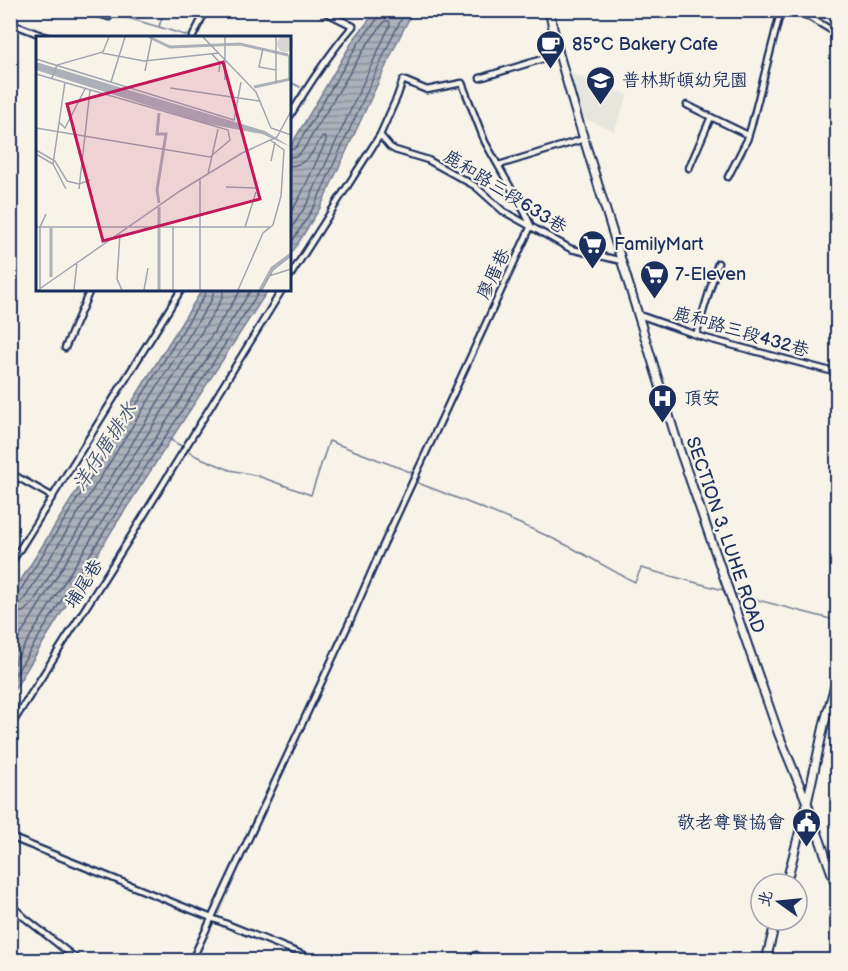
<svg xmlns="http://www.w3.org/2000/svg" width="848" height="971" font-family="'Balsamiq Sans','LXGW WenKai TC',sans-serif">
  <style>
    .built { fill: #e6e5de }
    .water { fill: url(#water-rules); stroke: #727c95; stroke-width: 1.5 }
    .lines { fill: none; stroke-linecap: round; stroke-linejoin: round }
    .shore { stroke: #556382; stroke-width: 1.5 }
    .stream { stroke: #727c95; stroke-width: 1.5 }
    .street-casing { stroke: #1b2f5e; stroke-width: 9 }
    .secondary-casing { stroke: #1b2f5e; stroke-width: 11 }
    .street { stroke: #f7f3e8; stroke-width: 4.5 }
    .secondary { stroke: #f7f3e8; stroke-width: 7 }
    .labels { text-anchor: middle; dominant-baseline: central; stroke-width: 4.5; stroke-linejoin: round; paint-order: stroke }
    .poi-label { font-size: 18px; fill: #1b2f5e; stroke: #f7f3e8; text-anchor: start }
    .street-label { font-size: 18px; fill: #1b2f5e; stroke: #f7f3e8 }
    .water-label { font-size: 20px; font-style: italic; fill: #465679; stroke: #f7f3e8 }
    .inset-river { fill: none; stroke: #acb0b9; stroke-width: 3 }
    .inset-road { fill: none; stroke: #9fa5b1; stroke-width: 1.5 }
    .view { fill: #c2185b; fill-opacity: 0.15; stroke: #c2185b; stroke-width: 3 }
    .inset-edge { fill: none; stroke: #1b2f5e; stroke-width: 3 }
  </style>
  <defs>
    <pattern id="water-rules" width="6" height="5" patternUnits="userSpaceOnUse" patternTransform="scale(1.5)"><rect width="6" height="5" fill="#acb0b9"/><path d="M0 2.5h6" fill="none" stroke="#8b909a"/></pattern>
  </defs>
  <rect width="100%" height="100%" fill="#f7f3e8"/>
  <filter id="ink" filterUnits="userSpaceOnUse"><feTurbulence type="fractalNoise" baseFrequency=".0167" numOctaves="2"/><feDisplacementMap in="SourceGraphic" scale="12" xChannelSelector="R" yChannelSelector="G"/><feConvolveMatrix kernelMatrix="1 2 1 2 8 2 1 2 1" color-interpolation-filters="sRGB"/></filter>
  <g filter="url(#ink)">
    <path class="built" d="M 571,73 L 628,95 L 614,131 L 581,117 Z"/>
    <path class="water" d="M 377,10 L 413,11 L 398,40 L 320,208 L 290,256 L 290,147 L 354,39 Z
      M 202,290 L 268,290 L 114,527 L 11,695 L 11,596 Z"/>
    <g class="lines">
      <path class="shore" d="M 290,149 L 294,149 L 297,146 L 359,42 L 380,16 L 381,10
        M 290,157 L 297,156 L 303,150 L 366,46 L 385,21 L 389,21 L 390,25 L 308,202 L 290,231
        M 290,166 C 307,165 313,152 321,138 L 324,137 L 326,138 L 326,141 L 300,197 L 290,214
        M 290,245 L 315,205 L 392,37 L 406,10
        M 10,598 L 15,597 L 18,594 L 205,295 L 206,290
        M 10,605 L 19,604 L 25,598 L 212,299 L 214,290
        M 10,614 L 23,612 L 32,604 L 219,304 L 223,296 L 223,290
        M 10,652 L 95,515 L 241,290
        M 10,669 L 103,520 L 251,290
        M 10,683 L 109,524 L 260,290"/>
      <path class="stream" d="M 100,10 L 159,27 L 191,37
        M 159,27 L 164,10
        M 290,82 L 300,87
        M 169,439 L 183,447
        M 187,450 L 196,456 L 230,470 L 255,475 L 311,495 L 329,441 L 413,473
        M 417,475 L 420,476 L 418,483 C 465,501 512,519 558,541 C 584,553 608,569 635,582 L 641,568 L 727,591
        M 731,593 L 838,621"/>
      <defs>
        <path id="street" d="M 86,10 L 109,17
          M 804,14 L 838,34
          M 10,23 L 49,38
          M 192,38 L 206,10
          M 480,78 L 559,54
          M 687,105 L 711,117
          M 290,116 C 309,84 329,54 353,26 L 321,10
          M 380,135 L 390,147 L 395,150 L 428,160 L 475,186 L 503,211 L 571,249 L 622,261
          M 499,165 L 584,139
          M 689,168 L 711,117 L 748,135
          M 728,177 L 747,140 L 751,127 L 781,10
          M 639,315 L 705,338 L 838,373
          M 696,335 L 718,263
          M 65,348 L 90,290
          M 10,473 L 53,497
          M 10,565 L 181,290
          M 10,727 L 133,533 L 282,290
          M 10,837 L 316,960
          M 10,904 L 25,918 L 78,960
          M 476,955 L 476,960
          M 192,960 L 350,621 L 380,552 L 531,226 L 525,213 L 485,142 L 462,83 L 427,90 L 403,80 L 397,97 L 380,135 L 290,276"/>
        <path id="secondary" d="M 549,10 L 559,54 L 575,110 L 680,451 L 779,735 L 807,803 L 838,891
          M 828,863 L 838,866
          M 786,884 L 807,803 L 825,721 L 838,675
          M 766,960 L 776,920"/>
      </defs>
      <use href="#street" class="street-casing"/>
      <use href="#secondary" class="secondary-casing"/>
      <use href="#street" class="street"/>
      <use href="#secondary" class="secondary"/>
    </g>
  </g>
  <defs>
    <symbol id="cafe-pin" viewBox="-11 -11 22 30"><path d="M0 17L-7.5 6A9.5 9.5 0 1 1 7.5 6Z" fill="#1b2f5e" stroke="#f7f3e8"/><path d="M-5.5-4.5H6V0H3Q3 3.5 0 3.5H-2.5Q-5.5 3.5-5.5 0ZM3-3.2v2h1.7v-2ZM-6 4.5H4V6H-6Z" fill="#fff"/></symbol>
    <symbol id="school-pin" viewBox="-11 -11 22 30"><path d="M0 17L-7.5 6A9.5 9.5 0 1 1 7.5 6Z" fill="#1b2f5e" stroke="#f7f3e8"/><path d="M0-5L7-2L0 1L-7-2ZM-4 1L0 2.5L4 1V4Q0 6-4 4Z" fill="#fff"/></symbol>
    <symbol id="supermarket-pin" viewBox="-11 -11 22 30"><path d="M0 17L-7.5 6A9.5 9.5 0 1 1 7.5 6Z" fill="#1b2f5e" stroke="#f7f3e8"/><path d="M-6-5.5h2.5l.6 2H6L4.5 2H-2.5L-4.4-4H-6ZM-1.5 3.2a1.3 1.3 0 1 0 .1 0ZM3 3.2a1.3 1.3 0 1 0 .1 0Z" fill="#fff"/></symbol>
    <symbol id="hospital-pin" viewBox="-11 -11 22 30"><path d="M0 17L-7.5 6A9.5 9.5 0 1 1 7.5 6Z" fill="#1b2f5e" stroke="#f7f3e8"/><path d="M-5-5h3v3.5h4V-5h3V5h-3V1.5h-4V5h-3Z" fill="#fff"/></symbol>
    <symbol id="civic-pin" viewBox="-11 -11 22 30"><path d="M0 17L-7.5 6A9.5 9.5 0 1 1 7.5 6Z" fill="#1b2f5e" stroke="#f7f3e8"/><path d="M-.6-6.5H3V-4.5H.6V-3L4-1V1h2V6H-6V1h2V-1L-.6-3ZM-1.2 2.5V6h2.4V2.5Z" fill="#fff"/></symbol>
  </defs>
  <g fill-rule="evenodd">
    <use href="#cafe-pin" x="534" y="28" width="33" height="45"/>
    <use href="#school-pin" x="584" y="64" width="33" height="45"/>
    <use href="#supermarket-pin" x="576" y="228" width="33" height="45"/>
    <use href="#supermarket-pin" x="638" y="258" width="33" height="45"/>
    <use href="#hospital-pin" x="646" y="382" width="33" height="45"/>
    <use href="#civic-pin" x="790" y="806" width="33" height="45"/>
  </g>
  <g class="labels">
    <g class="poi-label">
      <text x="572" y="44">85°C Bakery Cafe</text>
      <text x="622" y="80">普林斯頓幼兒園</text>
      <text x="614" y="244">FamilyMart</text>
      <text x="675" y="274">7-Eleven</text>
      <text x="684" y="398">頂安</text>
      <text x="785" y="822" text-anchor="end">敬老尊賢協會</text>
    </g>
    <g class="street-label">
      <text transform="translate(505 192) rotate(32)">鹿和路三段633巷</text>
      <text transform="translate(494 274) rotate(-65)">廖厝巷</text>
      <text transform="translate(741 332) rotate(16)">鹿和路三段432巷</text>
      <text transform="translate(725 535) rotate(71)">SECTION 3, LUHE ROAD</text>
      <text transform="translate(84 584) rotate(-58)">埔尾巷</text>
    </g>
    <g class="water-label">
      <text transform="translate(105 447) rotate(-57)">洋仔厝排水</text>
    </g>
  </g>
  <g transform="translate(36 36)">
    <rect width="255" height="255" fill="#f7f3e8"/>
    <path d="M241 8a8 8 0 1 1 16 0a8 8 0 1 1-16 0Z" fill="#d7d6d4"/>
    <path d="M 0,26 L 229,95 L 255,111 L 226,98 L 167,87 L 0,34 Z" fill="#acb0b9"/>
    <path class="inset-river" d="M 113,1 L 134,11 L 204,8 L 252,19M 218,51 L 255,43M 123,77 L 121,98 L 130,98 L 121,154 L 123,167M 15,192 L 15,241M 123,254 L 123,171M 224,254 L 236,232 L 255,218"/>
    <path class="inset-road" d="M 167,1 L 220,56 L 235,92 L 255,99M 227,12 L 223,31 L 240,34M 66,17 L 108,25 L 183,17M 176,18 L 184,27 L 183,36M 0,23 L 198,84 L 205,46M 109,35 L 116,1M 0,38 L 192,94 L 194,104 L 174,121 L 0,92M 16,42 L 21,29 L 67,16 L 73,1M 189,44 L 189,1M 253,44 L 253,19M 75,46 L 89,1M 240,47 L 240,1M 134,52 L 223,65M 23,86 L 29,92 L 49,53M 0,114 L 19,125 L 31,145 L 43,148 L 54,144M 0,118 L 17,128 L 30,153M 235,125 L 239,106M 17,128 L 29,46M 172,138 L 182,93M 190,151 L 220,152M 43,153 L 54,54M 137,190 L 137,254M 0,191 L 234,191M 209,191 L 220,156M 84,198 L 81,243 L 86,254M 233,240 L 255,233M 2,254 L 144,155 L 206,117 L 241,101 L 255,75M 4,254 L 4,191 L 10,178M 38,254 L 41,226M 108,254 L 112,232M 164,254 L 164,143M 202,254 L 227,197 L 237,189 L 245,160 L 248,114 L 234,104M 226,254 L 237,234 L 255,220"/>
    <path class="view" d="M 187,26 L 224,163 L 67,205 L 31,68 Z"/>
    <rect width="255" height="255" class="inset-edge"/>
  </g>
  <rect width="848" height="971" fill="none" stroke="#f7f3e8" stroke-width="36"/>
  <rect x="18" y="18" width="812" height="935" fill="none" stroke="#1b2f5e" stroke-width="2" filter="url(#ink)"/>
  <g transform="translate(779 902) rotate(285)"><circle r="28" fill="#f7f3e8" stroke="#9fa5b1" stroke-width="1.5"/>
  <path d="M0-4.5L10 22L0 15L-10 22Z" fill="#1b2f5e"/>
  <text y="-9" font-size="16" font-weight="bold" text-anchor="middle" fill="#1b2f5e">北</text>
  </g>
</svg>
